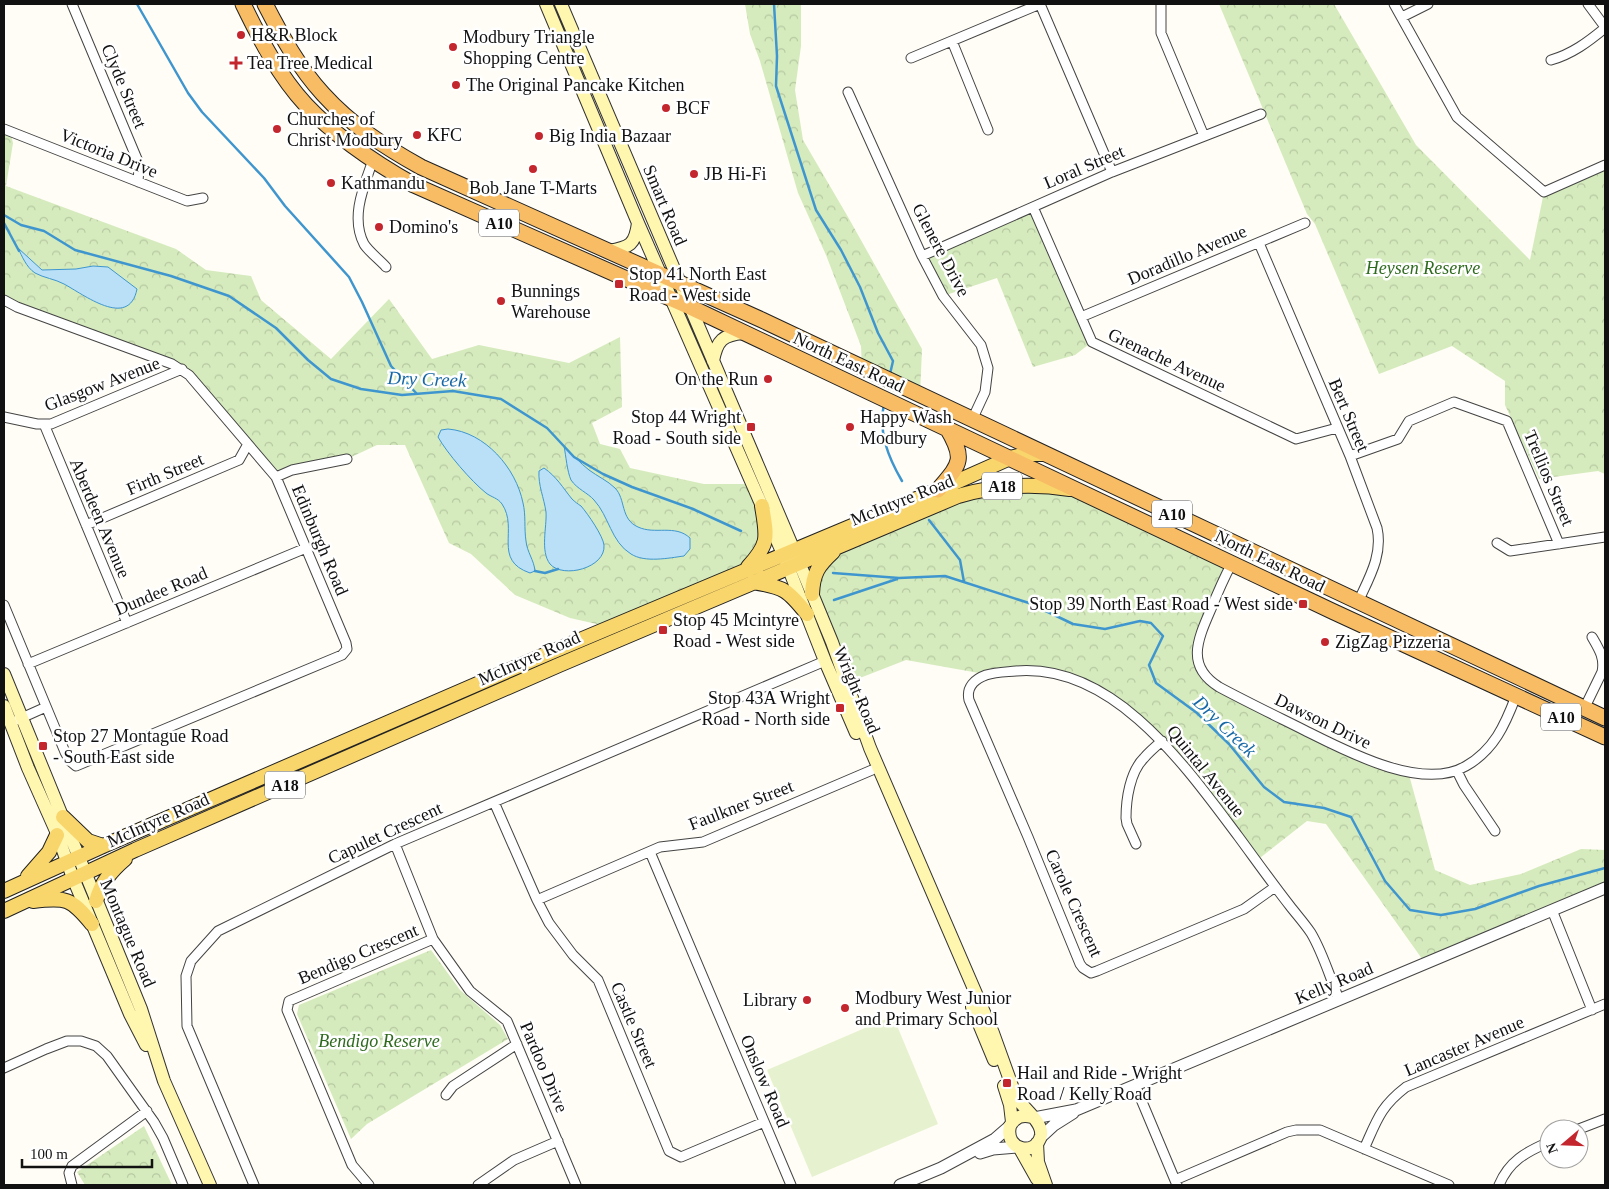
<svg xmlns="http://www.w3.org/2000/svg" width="1609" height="1189" font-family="Georgia,serif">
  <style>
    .park { fill: url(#park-crowns) }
    .pitch { fill: #e6f2cf }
    .water { fill: #b9e0f7; stroke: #3f96cf }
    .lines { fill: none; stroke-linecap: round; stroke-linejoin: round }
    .stream { stroke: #3f96cf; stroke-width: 2.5 }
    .minor-casing { stroke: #444; stroke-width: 11 }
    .tertiary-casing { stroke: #444; stroke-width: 13 }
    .secondary-casing { stroke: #333; stroke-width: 14 }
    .primary-casing { stroke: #222; stroke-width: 16 }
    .trunk-casing { stroke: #222; stroke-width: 17 }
    .minor { stroke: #fff; stroke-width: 9 }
    .tertiary { stroke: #fff; stroke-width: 11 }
    .secondary { stroke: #fff6b0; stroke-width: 12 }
    .primary { stroke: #f9d66b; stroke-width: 14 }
    .trunk { stroke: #f7bc64; stroke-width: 15 }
    .poi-dot { fill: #c4262e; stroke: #fff; stroke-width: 2 }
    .labels { text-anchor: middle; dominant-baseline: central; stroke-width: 5; stroke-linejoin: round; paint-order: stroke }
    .shield { fill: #fff; stroke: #585858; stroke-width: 1 }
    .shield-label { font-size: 16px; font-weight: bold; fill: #111 }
    .poi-label { font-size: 18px; fill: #111; stroke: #fff; text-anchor: start }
    .street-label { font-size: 18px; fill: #111; stroke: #fff }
    .park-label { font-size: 18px; font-style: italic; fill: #2f6b1f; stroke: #fff }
    .water-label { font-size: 19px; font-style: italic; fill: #1768a6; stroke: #fff }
  </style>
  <defs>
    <pattern id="park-crowns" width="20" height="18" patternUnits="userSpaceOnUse" patternTransform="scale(1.25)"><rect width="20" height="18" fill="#d5ebbd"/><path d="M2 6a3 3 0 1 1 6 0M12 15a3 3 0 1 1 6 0" fill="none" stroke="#b6c8a1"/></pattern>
  </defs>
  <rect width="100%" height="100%" fill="#fffdf5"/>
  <path class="park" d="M 745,4 L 801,4 L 801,46 L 795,90 L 803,140 L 848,217 L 922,349 L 920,395 L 862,367 L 861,346 L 826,255 L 798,193 L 760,61 L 750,34 Z
    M 1219,4 L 1334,4 L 1416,145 L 1530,260 L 1544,192 L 1605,165 L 1605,474 L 1598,471 L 1539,479 L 1505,405 L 1505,381 L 1452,346 L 1379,374 L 1315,224 L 1307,214 Z
    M 4,126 L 10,131 L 13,143 L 6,186 L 176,249 L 206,270 L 251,276 L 261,300 L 331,359 L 389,299 L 432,359 L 479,345 L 569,363 L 620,337 L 622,407 L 592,423 L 600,444 L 620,449 L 630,468 L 704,484 L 746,484 L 765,528 L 744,571 L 610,627 L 570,618 L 515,595 L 471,554 L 449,543 L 405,445 L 377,445 L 347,459 L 276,477 L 189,375 L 4,298 Z
    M 1033,207 L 1092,342 L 1075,355 L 1033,367 L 997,278 L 943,296 L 922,256 Z
    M 1081,491 L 1232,563 L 1197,644 L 1208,678 L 1368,761 L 1408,771 L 1435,870 L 1470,885 L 1521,874 L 1581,849 L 1605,850 L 1605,888 L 1425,963 L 1326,824 L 1307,821 L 1256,861 L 1157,736 L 1110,699 L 1054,673 L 990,675 L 906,660 L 847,683 L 813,597 L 819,566 L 836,548 L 986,492 Z
    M 431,950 L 460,990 L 500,1025 L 508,1039 L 367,1124 L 351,1139 L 297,1014 L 299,1005 Z
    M 144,1126 L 172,1185 L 85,1185 L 77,1172 Z"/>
  <path class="pitch" d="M 893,1016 L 938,1124 L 812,1177 L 767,1070 Z"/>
  <path class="water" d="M 18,248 L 42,270 L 76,269 L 93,266 L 108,267 L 137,289 C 129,330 83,294 64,284 C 55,279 44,278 35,273 C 26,267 22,256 18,248 Z
    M 448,429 C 485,432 516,468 523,503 C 526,515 524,528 526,541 C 527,552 534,560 535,571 L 530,573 C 492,560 519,529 502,504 C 498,498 491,497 486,493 C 471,481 447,453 438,437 L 441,430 Z
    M 564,446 C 572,454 580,463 589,470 C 597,476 608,481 615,488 C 626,499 620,519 638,527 C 655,535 675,524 690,538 L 690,549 L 684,556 C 669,558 645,563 631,554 C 611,542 609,516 594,500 C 588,493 577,489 571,480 C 567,471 566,456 564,446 Z
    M 544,468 C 557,477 563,488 572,499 C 575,502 578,504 581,506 C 588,514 603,536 604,545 C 606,568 563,579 550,564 C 540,551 547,527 546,512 C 544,498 538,485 539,471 Z"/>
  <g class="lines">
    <path class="stream" d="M 137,4 L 188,93 L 202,112 L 264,178 L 285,206 L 349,277 L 362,302 L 391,366 L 417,394
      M 774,4 L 777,56 L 776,86 L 816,210 L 841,250 L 860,287 L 878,333 L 893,361 L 890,374
      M 4,215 L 21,225 L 44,231 L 75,250 L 171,276 L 229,296 L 276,328 L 308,360 L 331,379 L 361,389 L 402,395 L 453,391 L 501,399 L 547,428 L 574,457 L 603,474 L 632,487 L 693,509 L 741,531
      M 4,223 L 19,251
      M 884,404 C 878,432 888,457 902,481
      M 929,520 L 960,560 L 964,582
      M 535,571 L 545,573 L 558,569
      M 833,573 L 899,578 L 945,576 L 1029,603 L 1073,624 L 1105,629 L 1140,621 L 1151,623 L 1163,636 L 1149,665 L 1156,683 L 1197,713 L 1229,744 L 1264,787 L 1284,802 L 1324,808 L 1351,817 L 1385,881 L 1410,910 L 1441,915 L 1475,909 L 1539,886 L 1605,868
      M 834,600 L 897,579"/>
    <defs>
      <path id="minor" d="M 72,4 L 137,159 L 139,168 L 138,182
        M 1040,4 L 1112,172
        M 1161,4 L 1161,33 L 1204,136
        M 1394,4 L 1457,117 L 1544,192 L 1605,165
        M 1588,4 L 1605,27
        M 1402,17 L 1428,4
        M 952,41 L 988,130
        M 911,58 L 1040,4
        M 1551,60 C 1572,54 1588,42 1605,28
        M 848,92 L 922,256 L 943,296 L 981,345 L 988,368 L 985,392 L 972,420
        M 4,129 L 187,201 L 203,198
        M 373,160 C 364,186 350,217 364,244 C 369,252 380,260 386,267
        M 1033,207 L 1092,342 L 1296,439 L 1337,428
        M 1259,243 L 1350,456 L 1377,528 C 1383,555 1369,578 1358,602
        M 922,256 L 1112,172 L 1261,114
        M 4,300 L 17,307 L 172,364 L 189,375 L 276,477 L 346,643 L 347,649 L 342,655 L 76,766 L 70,761 L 65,752 L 4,605
        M 1081,317 L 1305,223
        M 4,417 L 37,424 L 51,424 L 182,369
        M 44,424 L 127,623
        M 1350,456 L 1398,439 L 1409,421 L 1454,402 L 1507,421 L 1559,544
        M 276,477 L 292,470 L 347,459
        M 86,525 L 239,460 L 248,444
        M 1497,543 L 1510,551 L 1605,537
        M 1232,563 C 1224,578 1217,594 1211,609 C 1198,639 1185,666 1219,687 C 1247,702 1276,716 1304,730 C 1346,751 1422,792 1466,766 C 1494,750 1505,725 1516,696
        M 28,664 L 306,548
        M 1584,709 L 1602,672 C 1605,658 1599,649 1592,637
        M 17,720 L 46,707
        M 1457,771 L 1464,785 L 1495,831
        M 494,802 L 537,900 L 549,923 L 573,955 L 598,980 L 669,1151 L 681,1157 L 764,1122
        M 395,844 L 433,939 L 470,991 L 507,1021 L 576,1185
        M 1136,844 L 1127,824 L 1126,818 C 1126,799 1130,772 1144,758 C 1149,752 1156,746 1162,741
        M 650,852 L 791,1185
        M 1275,887 L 1244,909 L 1097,971 L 1091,973 L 1083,968 L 1080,964 L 1028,837 L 969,700 C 966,687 975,679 986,675 C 996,672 1006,672 1016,671 C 1114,663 1186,767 1238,836 C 1255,859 1272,883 1290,906 C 1297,915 1305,924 1311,933 C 1323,953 1330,978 1339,999
        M 537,900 L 660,847 L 703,842 L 872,770
        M 1552,910 L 1592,1010
        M 4,1068 L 46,1049 L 67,1041 L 81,1041 L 96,1046 L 107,1056 L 154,1122 L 163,1138 L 183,1185
        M 1135,1085 L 1177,1185
        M 446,1095 L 453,1086 L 517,1044
        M 1579,1129 L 1605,1119
        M 1364,1149 C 1377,1120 1380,1107 1406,1087 L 1605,1004
        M 1175,1180 L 1287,1132 L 1296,1130 L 1320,1130 L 1449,1185
        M 72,1185 L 69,1173 L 72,1166 L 147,1111
        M 254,1185 L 187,1026 L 186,976 L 191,961 L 218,931 L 395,844 L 825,661
        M 369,1185 L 352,1165 L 287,1010 L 289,1001 L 433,939
        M 478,1185 L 514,1160 L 558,1141
        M 1499,1185 C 1509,1161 1526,1152 1549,1142"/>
      <path id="tertiary" d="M 1034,1118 L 1076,1110 L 1605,888
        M 1041,1137 L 1054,1125 L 1073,1113
        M 980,1153 L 993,1149 L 1017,1147
        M 900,1185 L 941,1168 L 995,1139 L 1010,1126"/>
      <path id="secondary" d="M 546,4 L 638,223 L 783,554 L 825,661 L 856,733
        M 561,4 L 799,562 L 832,642 L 870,748 L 993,1033 L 1016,1097 C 1023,1108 1043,1122 1041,1135 C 1037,1157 1004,1151 1010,1126 C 1015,1117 1022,1114 1032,1117
        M 609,251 C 630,247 635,245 638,223
        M 713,361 C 717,340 723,335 743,333
        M 4,674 L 141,1009 L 164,1081 L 210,1185
        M 4,706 L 28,768 L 56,831 L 73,878 L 130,1014 L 146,1045
        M 972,1007 L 994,1060
        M 1004,1086 L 1010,1105 L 1012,1122
        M 1037,1143 L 1038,1162 L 1046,1185
        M 1019,1147 L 1037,1179"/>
      <path id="primary" d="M 748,567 C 770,543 767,537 762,506
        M 753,582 C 784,587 788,590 807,614
        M 812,594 C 813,573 818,566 833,552
        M 63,817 L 88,841 L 103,846
        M 28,876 L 49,852 L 57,835
        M 4,891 L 103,846 L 549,653 L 938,490 L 1010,458 L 1026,454 L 1045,454
        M 33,901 C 66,897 71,898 92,924
        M 96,901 C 101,883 111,871 125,859
        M 4,911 L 135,850 L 559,665 L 958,496 C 995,485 1031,483 1070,489"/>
      <path id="trunk" d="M 243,4 C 260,39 279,76 306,105 C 337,138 375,163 414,185 L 690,307 L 1334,612 L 1605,737
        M 265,4 C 281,35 299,68 323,94 C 351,125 385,147 421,167 L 762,320 L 1605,718
        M 938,490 C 960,464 966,460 947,428"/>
    </defs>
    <use href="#minor" class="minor-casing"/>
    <use href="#tertiary" class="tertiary-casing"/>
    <use href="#secondary" class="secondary-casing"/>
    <use href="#primary" class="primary-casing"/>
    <use href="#trunk" class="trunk-casing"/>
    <use href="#minor" class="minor"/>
    <use href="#tertiary" class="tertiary"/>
    <use href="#secondary" class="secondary"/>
    <use href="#primary" class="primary"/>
    <use href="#trunk" class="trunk"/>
  </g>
  <g class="poi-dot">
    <circle cx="241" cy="35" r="5"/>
    <circle cx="453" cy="47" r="5"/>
    <path d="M233.5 55.5h5v5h5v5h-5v5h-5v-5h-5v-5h5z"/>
    <circle cx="456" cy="85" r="5"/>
    <circle cx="666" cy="108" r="5"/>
    <circle cx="277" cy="129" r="5"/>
    <circle cx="417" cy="135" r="5"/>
    <circle cx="539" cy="136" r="5"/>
    <circle cx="533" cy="169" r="5"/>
    <circle cx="694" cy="174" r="5"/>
    <circle cx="331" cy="183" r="5"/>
    <circle cx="379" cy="227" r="5"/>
    <rect x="614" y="279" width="10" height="10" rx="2.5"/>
    <circle cx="501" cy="301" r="5"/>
    <circle cx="768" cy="379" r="5"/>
    <rect x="746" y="422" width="10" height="10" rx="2.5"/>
    <circle cx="850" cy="427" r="5"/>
    <rect x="1298" y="599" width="10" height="10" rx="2.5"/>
    <rect x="658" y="625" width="10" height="10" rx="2.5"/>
    <circle cx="1325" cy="642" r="5"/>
    <rect x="835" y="703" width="10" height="10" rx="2.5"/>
    <rect x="38" y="741" width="10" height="10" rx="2.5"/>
    <circle cx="807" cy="1000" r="5"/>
    <circle cx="845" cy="1008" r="5"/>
    <rect x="1002" y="1078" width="10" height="10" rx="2.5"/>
  </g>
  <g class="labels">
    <g class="shield">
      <rect x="479" y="209.5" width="40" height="27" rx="4"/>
      <rect x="982" y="472.5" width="40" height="27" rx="4"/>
      <rect x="1152" y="500.5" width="40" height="27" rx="4"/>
      <rect x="1541" y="703.5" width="40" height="27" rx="4"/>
      <rect x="265" y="771.5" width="40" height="27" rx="4"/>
    </g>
    <g class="shield-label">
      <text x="499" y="223">A10</text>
      <text x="1002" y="486">A18</text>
      <text x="1172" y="514">A10</text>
      <text x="1561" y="717">A10</text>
      <text x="285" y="785">A18</text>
    </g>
    <g class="poi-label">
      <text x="251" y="35">H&amp;R Block</text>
      <text x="463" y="37">Modbury Triangle<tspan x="463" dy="21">Shopping Centre</tspan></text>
      <text x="247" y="63">Tea Tree Medical</text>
      <text x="466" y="85">The Original Pancake Kitchen</text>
      <text x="676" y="108">BCF</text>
      <text x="287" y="119">Churches of<tspan x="287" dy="21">Christ Modbury</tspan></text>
      <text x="427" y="135">KFC</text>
      <text x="549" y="136">Big India Bazaar</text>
      <text x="704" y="174">JB Hi-Fi</text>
      <text x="341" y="183">Kathmandu</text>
      <text x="533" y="188" text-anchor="middle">Bob Jane T-Marts</text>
      <text x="389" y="227">Domino's</text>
      <text x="629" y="274">Stop 41 North East<tspan x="629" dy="21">Road - West side</tspan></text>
      <text x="511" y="291">Bunnings<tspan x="511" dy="21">Warehouse</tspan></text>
      <text x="758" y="379" text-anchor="end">On the Run</text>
      <text x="741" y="417" text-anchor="end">Stop 44 Wright<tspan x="741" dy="21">Road - South side</tspan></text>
      <text x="860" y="417">Happy Wash<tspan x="860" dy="21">Modbury</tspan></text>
      <text x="1293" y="604" text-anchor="end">Stop 39 North East Road - West side</text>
      <text x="673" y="620">Stop 45 Mcintyre<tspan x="673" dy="21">Road - West side</tspan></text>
      <text x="1335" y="642">ZigZag Pizzeria</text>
      <text x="830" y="698" text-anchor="end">Stop 43A Wright<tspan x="830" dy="21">Road - North side</tspan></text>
      <text x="53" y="736">Stop 27 Montague Road<tspan x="53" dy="21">- South East side</tspan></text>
      <text x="855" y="998">Modbury West Junior<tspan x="855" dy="21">and Primary School</tspan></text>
      <text x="797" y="1000" text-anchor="end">Library</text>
      <text x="1017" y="1073">Hail and Ride - Wright<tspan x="1017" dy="21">Road / Kelly Road</tspan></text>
    </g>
    <g class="street-label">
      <text transform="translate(124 86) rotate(67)">Clyde Street</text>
      <text transform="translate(109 153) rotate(22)">Victoria Drive</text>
      <text transform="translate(1084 167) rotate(-23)">Loral Street</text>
      <text transform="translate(665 205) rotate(67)">Smart Road</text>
      <text transform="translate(941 250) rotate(62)">Glenere Drive</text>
      <text transform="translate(1187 255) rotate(-23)">Doradillo Avenue</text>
      <text transform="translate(1167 360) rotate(25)">Grenache Avenue</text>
      <text transform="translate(849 362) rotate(25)">North East Road</text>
      <text transform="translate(102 384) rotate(-21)">Glasgow Avenue</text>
      <text transform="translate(1349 415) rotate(67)">Bert Street</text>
      <text transform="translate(165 474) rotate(-23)">Firth Street</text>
      <text transform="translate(1549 478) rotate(67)">Trellios Street</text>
      <text transform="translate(902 500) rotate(-22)">McIntyre Road</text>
      <text transform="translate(100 518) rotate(67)">Aberdeen Avenue</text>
      <text transform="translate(320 540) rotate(67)">Edinburgh Road</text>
      <text transform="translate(1270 561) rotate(26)">North East Road</text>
      <text transform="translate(161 591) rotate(-23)">Dundee Road</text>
      <text transform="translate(529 658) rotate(-24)">McIntyre Road</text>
      <text transform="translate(857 690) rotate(67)">Wright Road</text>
      <text transform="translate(1323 721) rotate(26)">Dawson Drive</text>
      <text transform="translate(1206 771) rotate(51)">Quintal Avenue</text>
      <text transform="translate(741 805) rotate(-21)">Faulkner Street</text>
      <text transform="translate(158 820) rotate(-24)">McIntyre Road</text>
      <text transform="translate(385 833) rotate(-25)">Capulet Crescent</text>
      <text transform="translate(1074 903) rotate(66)">Carole Crescent</text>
      <text transform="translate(128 933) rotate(67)">Montague Road</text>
      <text transform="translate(358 954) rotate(-23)">Bendigo Crescent</text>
      <text transform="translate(1334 983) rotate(-23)">Kelly Road</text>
      <text transform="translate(634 1025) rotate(67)">Castle Street</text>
      <text transform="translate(1464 1046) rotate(-23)">Lancaster Avenue</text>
      <text transform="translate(544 1067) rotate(67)">Pardoo Drive</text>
      <text transform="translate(765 1081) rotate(67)">Onslow Road</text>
    </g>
    <g class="park-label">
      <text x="1423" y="268">Heysen Reserve</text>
      <text x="379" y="1041">Bendigo Reserve</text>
    </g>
    <g class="water-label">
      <text transform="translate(427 379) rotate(2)">Dry Creek</text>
      <text transform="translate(1225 726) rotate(44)">Dry Creek</text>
    </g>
  </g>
  <rect width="1609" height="1189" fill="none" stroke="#111111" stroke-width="10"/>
  <g transform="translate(1564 1144) rotate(251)"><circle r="24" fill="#ffffff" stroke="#a0a0a0"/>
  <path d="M0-4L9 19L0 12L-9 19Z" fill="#c4262e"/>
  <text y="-8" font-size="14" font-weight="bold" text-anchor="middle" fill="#111111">N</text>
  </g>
  <path d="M22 1159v8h130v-8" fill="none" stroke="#111111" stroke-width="2.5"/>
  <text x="30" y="1159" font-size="15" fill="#111111" stroke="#ffffff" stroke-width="4" paint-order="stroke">100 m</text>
</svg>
